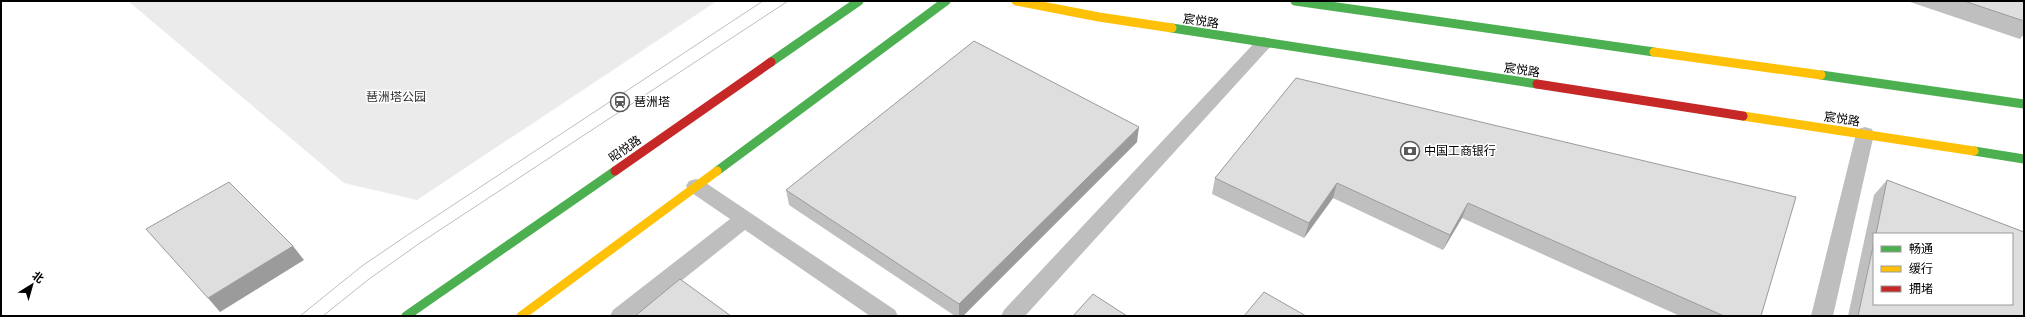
<svg xmlns="http://www.w3.org/2000/svg" width="2025" height="317" font-family="Arial,'Noto Sans SC',sans-serif">
  <style>
    .green { fill: #ebebeb }
    .lines { fill: none; stroke-linecap: round; stroke-linejoin: round }
    .lane { fill: #bebebe; fill-rule: evenodd }
    .fast { stroke: #4caf50; stroke-width: 9 }
    .slow { stroke: #ffc107; stroke-width: 9 }
    .jam { stroke: #c62828; stroke-width: 9 }
    .tram { stroke: #bebebe; stroke-width: 1 }
    .wall { fill: #bfbfbf; fill-rule: evenodd }
    .shaded-wall { fill: #9b9b9b }
    .building { fill: #dedede; stroke: #9b9b9b }
    .labels { text-anchor: middle; dominant-baseline: central; stroke-width: 3; stroke-linejoin: round; paint-order: stroke }
    .street-label { font-size: 12px; fill: #000; stroke: #fff }
    .park-label { font-size: 12px; fill: #313131; stroke: #fff }
    .poi-label { font-size: 12px; fill: #000; stroke: #fff; text-anchor: start }
  </style>
  <rect width="100%" height="100%" fill="#fff"/>
  <path class="green" d="M 128,1 L 717,1 L 417,200 L 344,183 Z"/>
  <g class="lines">
    <path class="lane" d="M 1264,37 L 1270,39 L 1273,43 L 1270,47 L 1025,316 L 1001,316 L 1004,310 L 1258,39 Z
      M 1865,127 L 1872,129 L 1874,134 L 1833,316 L 1811,316 L 1856,134 L 1858,129 Z
      M 696,179 L 703,181 L 895,310 L 898,316 L 870,316 L 745,230 L 637,316 L 610,316 L 613,310 L 730,219 L 689,191 L 686,186 L 689,181 Z"/>
    <path class="fast" d="M 1295,1 L 1654,52
      M 1172,28 L 1537,84
      M 771,62 L 859,1
      M 1821,75 L 2024,104
      M 1974,151 L 2024,159
      M 717,171 L 946,1
      M 406,316 L 615,171"/>
    <path class="slow" d="M 1016,1 L 1099,17 L 1172,28
      M 1654,52 L 1821,75
      M 1743,116 L 1974,151
      M 521,316 L 717,171"/>
    <path class="jam" d="M 1537,84 L 1743,116
      M 615,171 L 771,62"/>
    <path class="tram" d="M 300,316 L 362,266 L 409,234 L 763,1
      M 323,316 L 369,279 L 420,243 L 788,1"/>
  </g>
  <path class="wall" d="M 1907,1 L 2024,1 L 2024,34 L 2020,39 Z
    M 1296,78 L 1761,316 L 1680,316 L 1462,218 L 1443,250 L 1333,198 L 1304,238 L 1212,194 L 1215,178 Z
    M 1137,142 L 963,316 L 955,316 L 789,205 L 786,190 Z
    M 1887,180 L 2024,232 L 2024,316 L 1848,316 L 1874,195 ZM 1874,234 L 2012,234 L 2012,304 L 1874,304 Z"/>
  <path class="shaded-wall" d="M 1139,127 L 1137,142 L 963,316 L 959,316 L 959,304 Z
    M 1337,183 L 1333,198 L 1304,238 L 1309,223 Z
    M 1468,203 L 1462,218 L 1443,250 L 1450,235 Z
    M 293,246 L 304,260 L 220,312 L 208,298 Z"/>
  <path class="building" d="M 1964,1 L 2024,1 L 2024,21 Z
    M 974,41 L 1139,127 L 959,304 L 786,190 Z
    M 1296,78 L 1796,197 L 1761,316 L 1724,316 L 1468,203 L 1450,235 L 1337,183 L 1309,223 L 1215,178 Z
    M 1887,180 L 2024,232 L 2024,316 L 1858,316 L 1874,242 L 1874,304 L 2012,304 L 2012,234 L 1876,234 Z
    M 229,182 L 293,246 L 208,298 L 146,229 Z
    M 680,279 L 731,316 L 635,316 Z
    M 1264,292 L 1306,316 L 1244,316 Z
    M 1093,294 L 1127,316 L 1073,316 Z"/>
  <defs>
    <symbol id="station-ring" viewBox="-11 -11 22 22"><circle r="9.5" fill="#fff" stroke="#595959" stroke-width="1.5"/><path d="M-3-6H3Q5-6 5-4V2Q5 4 3 4L4.5 6H3L1.5 4h-3L-3 6H-4.5L-3 4Q-5 4-5 2V-4Q-5-6-3-6ZM-3.5-4v3h7v-3ZM-3.5 1v1.5H-2V1ZM2 1v1.5H3.5V1Z" fill="#595959"/></symbol>
    <symbol id="bank-ring" viewBox="-11 -11 22 22"><circle r="9.5" fill="#fff" stroke="#595959" stroke-width="1.5"/><path d="M-6-4H6V4H-6ZM0-2.3a2.3 2.3 0 1 0 0 4.6a2.3 2.3 0 1 0 0-4.6Z" fill="#595959"/></symbol>
  </defs>
  <g fill-rule="evenodd">
    <use href="#station-ring" x="609" y="91" width="22" height="22"/>
    <use href="#bank-ring" x="1399" y="140" width="22" height="22"/>
  </g>
  <g class="labels">
    <g class="street-label">
      <text transform="translate(1201 21) rotate(9)">宸悦路</text>
      <text transform="translate(1522 70) rotate(9)">宸悦路</text>
      <text transform="translate(1842 119) rotate(9)">宸悦路</text>
      <text transform="translate(625 149) rotate(-35)">昭悦路</text>
    </g>
    <g class="park-label">
      <text x="396" y="97">琶洲塔公园</text>
    </g>
    <g class="poi-label">
      <text x="634" y="102">琶洲塔</text>
      <text x="1424" y="151">中国工商银行</text>
    </g>
  </g>
  <rect width="2025" height="317" fill="none" stroke="#000000" stroke-width="4"/>
  <rect x="1873" y="233" width="140" height="72" fill="#ffffff" stroke="#999999"/>
  <rect x="1881" y="246" width="20" height="6" fill="#4caf50" stroke="#999999"/>
  <text x="1909" y="253" font-size="12" fill="#000000">畅通</text>
  <rect x="1881" y="266" width="20" height="6" fill="#ffc107" stroke="#999999"/>
  <text x="1909" y="273" font-size="12" fill="#000000">缓行</text>
  <rect x="1881" y="286" width="20" height="6" fill="#c62828" stroke="#999999"/>
  <text x="1909" y="293" font-size="12" fill="#000000">拥堵</text>
  <g transform="translate(32 285) rotate(37)" stroke="#ffffff" stroke-width="3" paint-order="stroke">
  <path d="M0-3L7 15L0 10L-7 15Z" fill="#000000"/>
  <text y="-6" font-size="11" font-weight="bold" text-anchor="middle" fill="#000000">北</text>
  </g>
</svg>
